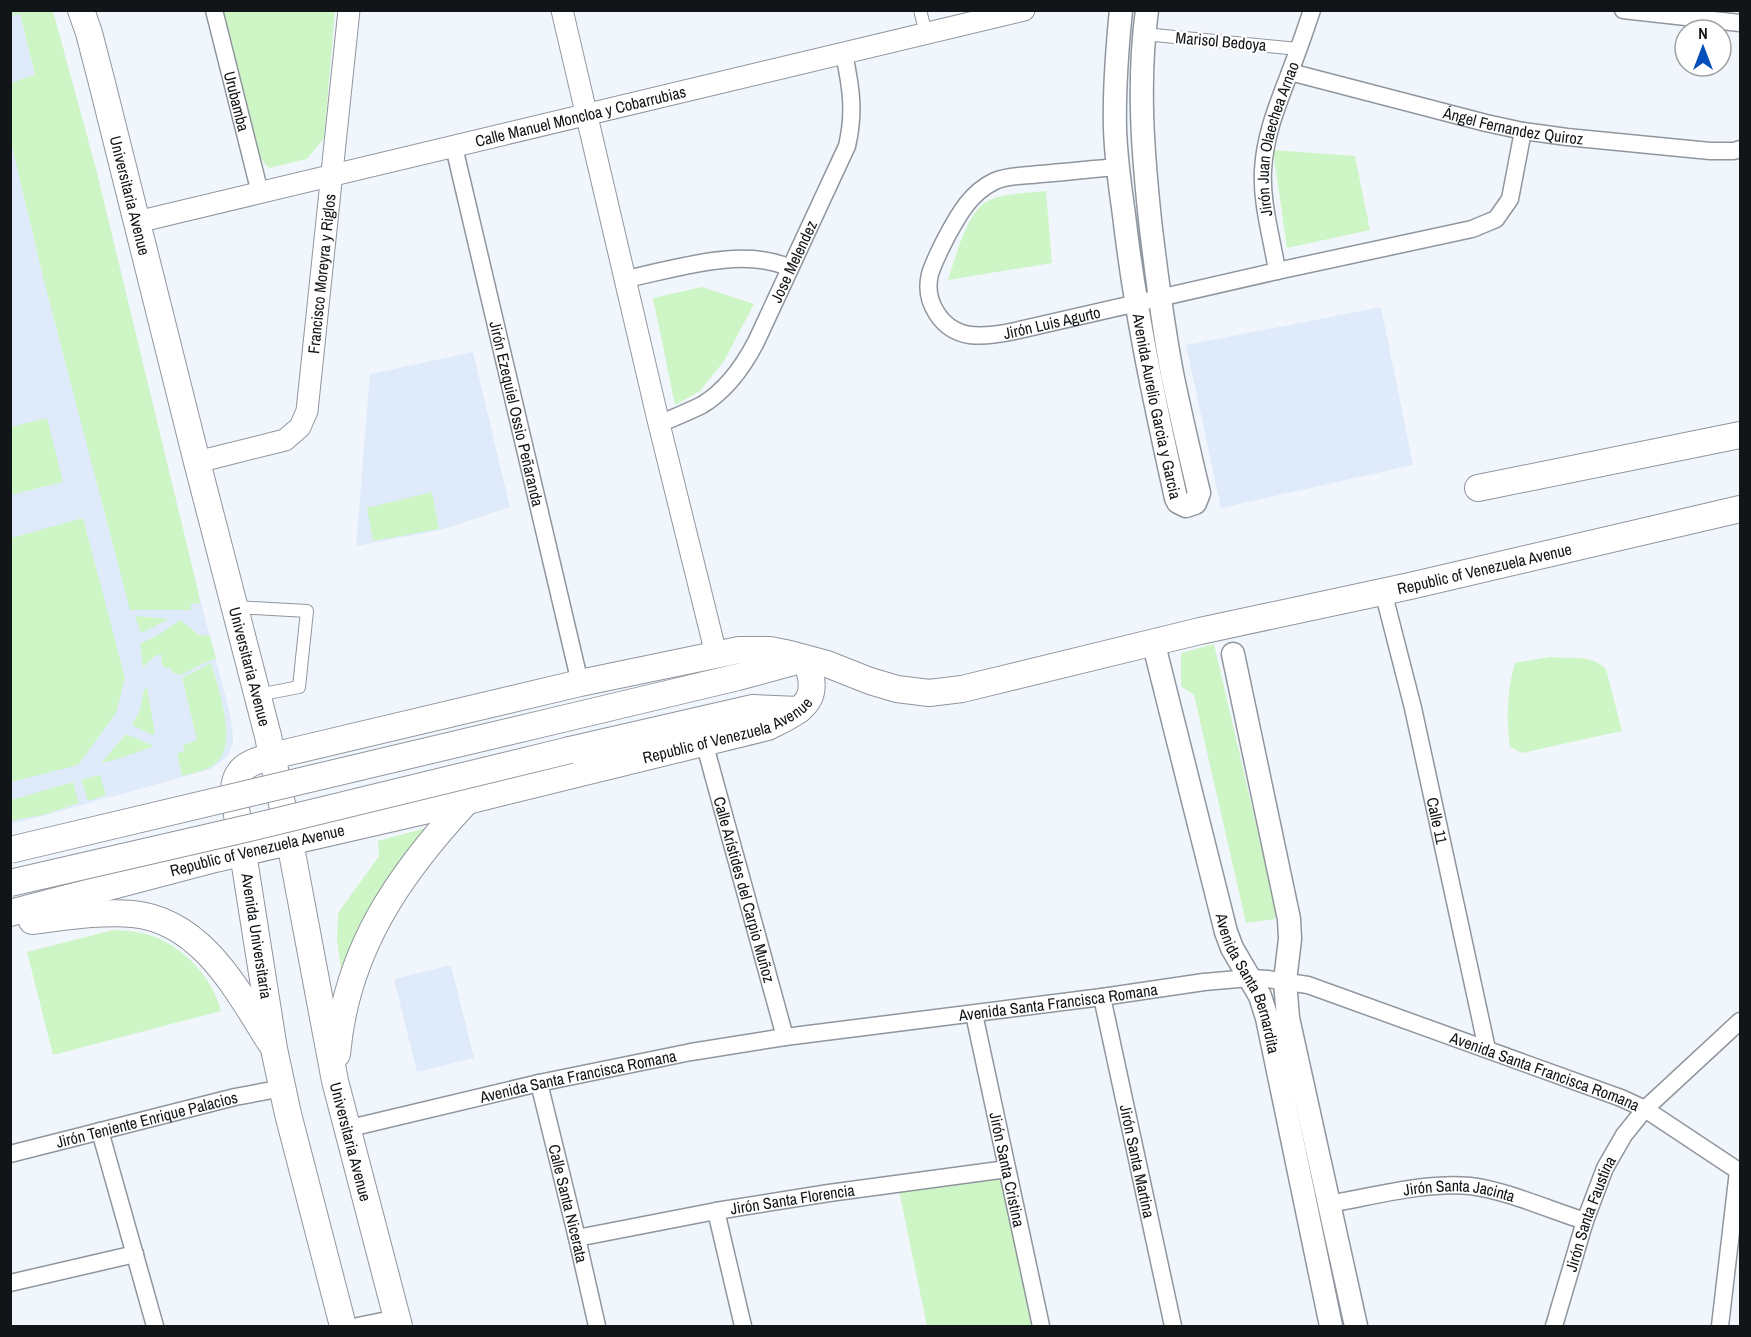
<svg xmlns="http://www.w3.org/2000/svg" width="1751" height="1337" font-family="'Archivo Narrow',sans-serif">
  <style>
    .built { fill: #dfebfa }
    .green { fill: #cef5c5 }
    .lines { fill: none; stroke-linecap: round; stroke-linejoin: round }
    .pedestrian-casing { stroke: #90969d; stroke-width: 14 }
    .minor-casing { stroke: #90969d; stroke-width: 19 }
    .tertiary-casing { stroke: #90969d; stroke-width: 23 }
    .secondary-casing { stroke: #90969d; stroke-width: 25 }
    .primary-casing { stroke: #90969d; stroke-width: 28 }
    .pedestrian { stroke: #fff; stroke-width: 12 }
    .minor { stroke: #fff; stroke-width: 16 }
    .tertiary { stroke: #fff; stroke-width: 21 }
    .secondary { stroke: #fff; stroke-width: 22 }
    .primary { stroke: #fff; stroke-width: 26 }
    .primary-bridge-casing { stroke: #90969d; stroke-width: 28; stroke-linecap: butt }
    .primary-bridge { stroke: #fff; stroke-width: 26 }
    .labels { text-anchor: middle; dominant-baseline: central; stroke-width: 4.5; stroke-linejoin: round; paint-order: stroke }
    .street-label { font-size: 16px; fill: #121518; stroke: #fff }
  </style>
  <rect width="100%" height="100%" fill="#f1f6fd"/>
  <path class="built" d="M 10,11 L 53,11 L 54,15 L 96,169 L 198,591 L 229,710 L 233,735 L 233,743 L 228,756 L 211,769 L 43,816 L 11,824 Z
    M 1381,307 L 1413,465 L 1221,508 L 1186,345 Z
    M 473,352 L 510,507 L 441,530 L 356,546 L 370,374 Z
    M 451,965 L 474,1058 L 417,1072 L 394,979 Z"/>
  <path class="green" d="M 10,11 L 53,11 L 54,15 L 96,169 L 198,591 L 200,604 L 191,603 L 191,610 L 130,610 L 44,281 L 11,142 L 11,83 L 35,75 L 20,14 L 11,16 Z
    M 223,11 L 335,11 L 324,138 L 307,159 L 269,168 L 260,158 Z
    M 1273,150 L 1355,156 L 1370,230 L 1287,248 Z
    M 1046,191 L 1052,263 L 948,280 C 955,259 965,219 983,204 C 997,193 1028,193 1046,191 Z
    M 702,287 L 754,304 L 724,361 L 700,391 L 675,405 L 653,298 Z
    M 47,418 L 63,482 L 11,495 L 11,427 Z
    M 432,492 L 439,529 L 373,541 L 367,508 Z
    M 83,518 L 125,678 L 116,713 L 78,765 L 11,782 L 11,538 Z
    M 135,616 L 169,619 L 141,633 Z
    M 180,620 L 199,635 L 210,636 L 216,659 L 204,663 L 181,675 L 173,673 L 170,668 L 165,668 L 161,663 L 162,655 L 156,655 L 143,667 L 140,644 L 161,633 Z
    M 1214,644 L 1276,910 L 1275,919 L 1246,923 L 1194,695 L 1181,686 L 1181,653 Z
    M 1550,657 C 1569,659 1591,654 1606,669 L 1622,731 L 1522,753 L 1510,747 C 1506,720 1507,690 1515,663 Z
    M 211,663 C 218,688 238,742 217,762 C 208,771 193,773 182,776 L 177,753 L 184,752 L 183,745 L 197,740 L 182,678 Z
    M 147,688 L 155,734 L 152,735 L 132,725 L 140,710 L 144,690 Z
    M 126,734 L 154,746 L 121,758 L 101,763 Z
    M 100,775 L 106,795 L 88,801 L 81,780 Z
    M 73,782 L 79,803 L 46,814 L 11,821 L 11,800 Z
    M 426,828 L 344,969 L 341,968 L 337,941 L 338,913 L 379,856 L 378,841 Z
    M 113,930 C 127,930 142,932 155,937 C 186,949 213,979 221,1011 L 53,1055 L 27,952 Z
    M 1001,1175 L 1033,1326 L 927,1326 L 898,1186 Z"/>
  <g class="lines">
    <defs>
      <path id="pedestrian" d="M 920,10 L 926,34
        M 1144,34 L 1298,49
        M 234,607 L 307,611 L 299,687 L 258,695"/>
      <g id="minor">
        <path id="s1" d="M 214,10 L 260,193"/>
        <path d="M 1623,10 L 1740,23"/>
        <path id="s2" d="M 1290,72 L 1486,123 L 1523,131 L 1567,137 L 1710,151 L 1734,151 L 1740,149"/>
        <path id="s3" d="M 454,147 L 580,683"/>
        <path id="s4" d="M 1118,167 C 1092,169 1066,172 1040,174 C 1026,176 1008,175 995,181 C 971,192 959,214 947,236 C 941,248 934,261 930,274 C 923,302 942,331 970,335 C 985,337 1001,334 1015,331 L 1277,271 L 1472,229 L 1496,219 L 1510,199 L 1523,131"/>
        <path id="s5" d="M 1277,271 C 1272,238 1261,203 1263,170 C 1265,134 1278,104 1290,72 C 1298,51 1305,31 1312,10"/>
        <path d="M 626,279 C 675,269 743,246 790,268"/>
        <path id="s6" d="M 659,424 C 673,418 688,412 702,405 C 727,390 743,367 756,342 L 847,146 C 855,112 851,87 844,54"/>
        <path id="s7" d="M 1383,591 L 1413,708 L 1487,1049"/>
        <path id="s8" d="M 704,742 L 785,1037"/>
        <path id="s9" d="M 1102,997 L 1173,1326"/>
        <path id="s10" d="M 974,1014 L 1041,1326"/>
        <path id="s11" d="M 539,1083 L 577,1238 L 597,1326"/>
        <path id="s12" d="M 346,1129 L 539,1083 L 691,1052 L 785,1037 L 1102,997 L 1204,982 L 1250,978 L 1268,979 L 1308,985 L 1621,1098 L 1645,1109 L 1740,1172"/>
        <path d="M 100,1131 L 155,1326"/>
        <path id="s13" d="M 10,1154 L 235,1097 L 283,1088"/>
        <path id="s14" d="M 1329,1204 C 1375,1196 1424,1182 1470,1186 C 1505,1190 1550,1210 1585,1221"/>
        <path d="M 716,1211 L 743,1326"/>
        <path id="s15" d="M 577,1238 L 716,1211 L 829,1193 L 1007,1169"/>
        <path d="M 10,1283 L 135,1254"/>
        <path d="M 358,1326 L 397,1318"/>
        <path id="s16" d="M 1554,1326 L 1585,1221 L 1605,1168 L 1624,1135 L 1645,1109 L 1740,1021"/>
        <path d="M 1720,1326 L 1738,1171"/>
      </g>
      <g id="tertiary">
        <path d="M 562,10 L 659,424 L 716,654"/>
        <path id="s17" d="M 137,222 L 1024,10"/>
        <path id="s18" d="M 197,462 L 285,440 L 300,427 L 307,411 L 349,10"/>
      </g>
      <g id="secondary">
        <path id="s19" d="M 1121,10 C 1117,50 1114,89 1115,129 C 1116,158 1120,187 1124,215 C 1135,311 1155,404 1176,498 L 1178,502 L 1186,506 L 1195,503 L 1199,493 C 1190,455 1181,416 1173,378 C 1163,328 1157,278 1151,229 C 1143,156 1137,84 1147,10"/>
        <path id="s20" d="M 1155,643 L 1156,653 L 1226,932 L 1232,948 L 1260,996 L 1267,1018 L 1331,1326"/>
        <path d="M 1233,654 L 1289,919 L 1290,939 L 1285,981 L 1288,1018 L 1356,1326"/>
      </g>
      <g id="primary">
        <path id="s21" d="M 81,10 L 89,33 L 102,83 L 197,462 L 268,736 L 290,842 L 335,1081 L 399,1326"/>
        <path d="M 1478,488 L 1740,435"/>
        <path d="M 562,719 L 738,677 L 804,659"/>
        <path d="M 570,750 L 753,708 L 799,710"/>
        <path id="s22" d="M 10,913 L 215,859 L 467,801 L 768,727 C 801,710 824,702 805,659"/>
        <path d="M 32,921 C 65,917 100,911 133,914 C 202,921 237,990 270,1042"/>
        <path d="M 337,1054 C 346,951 398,875 467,801"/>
        <path id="s23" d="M 343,1326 L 288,1114 L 274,1049 L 234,796 C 232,769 249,762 272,756 L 580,683 L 739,650 L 770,650 L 790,654 L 827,664 L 870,681 L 897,689 L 929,693 L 962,689 L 1200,631 L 1410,586 L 1740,509"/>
      </g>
    </defs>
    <use href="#pedestrian" class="pedestrian-casing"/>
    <use href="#minor" class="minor-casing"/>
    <use href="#tertiary" class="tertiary-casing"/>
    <use href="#secondary" class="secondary-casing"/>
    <use href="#primary" class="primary-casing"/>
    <use href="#pedestrian" class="pedestrian"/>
    <use href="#minor" class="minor"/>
    <use href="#tertiary" class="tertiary"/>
    <use href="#secondary" class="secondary"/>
    <use href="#primary" class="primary"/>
    <defs>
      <path id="primary-bridge" d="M 10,850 L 562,719
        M 10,883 L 249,828 L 570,750"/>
    </defs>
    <use href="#primary-bridge" class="primary-bridge-casing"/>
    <use href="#primary-bridge" class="primary-bridge"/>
  </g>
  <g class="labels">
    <g class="street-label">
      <text transform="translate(1221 41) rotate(5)">Marisol Bedoya</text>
      <text stroke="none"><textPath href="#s1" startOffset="94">Urubamba</textPath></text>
      <text stroke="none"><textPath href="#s17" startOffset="456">Calle Manuel Moncloa y Cobarrubias</textPath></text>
      <text stroke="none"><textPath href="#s2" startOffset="230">Ángel Fernandez Quiroz</textPath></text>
      <text stroke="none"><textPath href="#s5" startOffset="135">Jirón Juan Olaechea Arnao</textPath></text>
      <text stroke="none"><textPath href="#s21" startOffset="192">Universitaria Avenue</textPath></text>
      <text stroke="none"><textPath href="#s6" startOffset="220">Jose Melendez</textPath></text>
      <text stroke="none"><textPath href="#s18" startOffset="266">Francisco Moreyra y Riglos</textPath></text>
      <text stroke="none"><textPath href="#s4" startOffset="405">Jirón Luis Agurto</textPath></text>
      <text stroke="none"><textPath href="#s19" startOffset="400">Avenida Aurelio Garcia y Garcia</textPath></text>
      <text stroke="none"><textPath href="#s3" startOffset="274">Jirón Ezequiel Ossio Peñaranda</textPath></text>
      <text stroke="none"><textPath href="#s23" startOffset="1848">Republic of Venezuela Avenue</textPath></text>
      <text stroke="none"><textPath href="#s21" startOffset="678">Universitaria Avenue</textPath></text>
      <text stroke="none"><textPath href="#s22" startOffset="741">Republic of Venezuela Avenue</textPath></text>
      <text stroke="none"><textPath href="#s7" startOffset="236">Calle 11</textPath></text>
      <text stroke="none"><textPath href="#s22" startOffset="255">Republic of Venezuela Avenue</textPath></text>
      <text stroke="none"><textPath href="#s8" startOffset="153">Calle Arístides del Carpio Muñoz</textPath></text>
      <text transform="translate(257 936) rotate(81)">Avenida Universitaria</text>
      <text stroke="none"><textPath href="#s20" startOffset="354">Avenida Santa Bernardita</textPath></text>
      <text stroke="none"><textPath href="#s12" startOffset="724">Avenida Santa Francisca Romana</textPath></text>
      <text stroke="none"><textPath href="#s12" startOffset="1228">Avenida Santa Francisca Romana</textPath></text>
      <text stroke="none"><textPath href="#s12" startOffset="238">Avenida Santa Francisca Romana</textPath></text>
      <text stroke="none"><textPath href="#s13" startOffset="141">Jirón Teniente Enrique Palacios</textPath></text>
      <text stroke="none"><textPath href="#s21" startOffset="1164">Universitaria Avenue</textPath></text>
      <text stroke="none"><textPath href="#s9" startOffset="168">Jirón Santa Martina</textPath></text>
      <text stroke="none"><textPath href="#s10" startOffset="159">Jirón Santa Cristina</textPath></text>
      <text stroke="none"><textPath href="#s14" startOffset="132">Jirón Santa Jacinta</textPath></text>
      <text stroke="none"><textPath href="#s15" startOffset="219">Jirón Santa Florencia</textPath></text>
      <text stroke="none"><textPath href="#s11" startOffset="124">Calle Santa Nicerata</textPath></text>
      <text stroke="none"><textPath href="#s16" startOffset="118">Jirón Santa Faustina</textPath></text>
    </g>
  </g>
  <rect width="1751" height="1337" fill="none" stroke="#121518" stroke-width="24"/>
  <g transform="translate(1703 48)"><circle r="28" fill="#ffffff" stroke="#a0a1a3" stroke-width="1.5"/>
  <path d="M0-4.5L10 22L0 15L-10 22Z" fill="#0450ba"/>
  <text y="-9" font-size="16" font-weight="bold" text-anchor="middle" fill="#121518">N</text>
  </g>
</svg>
